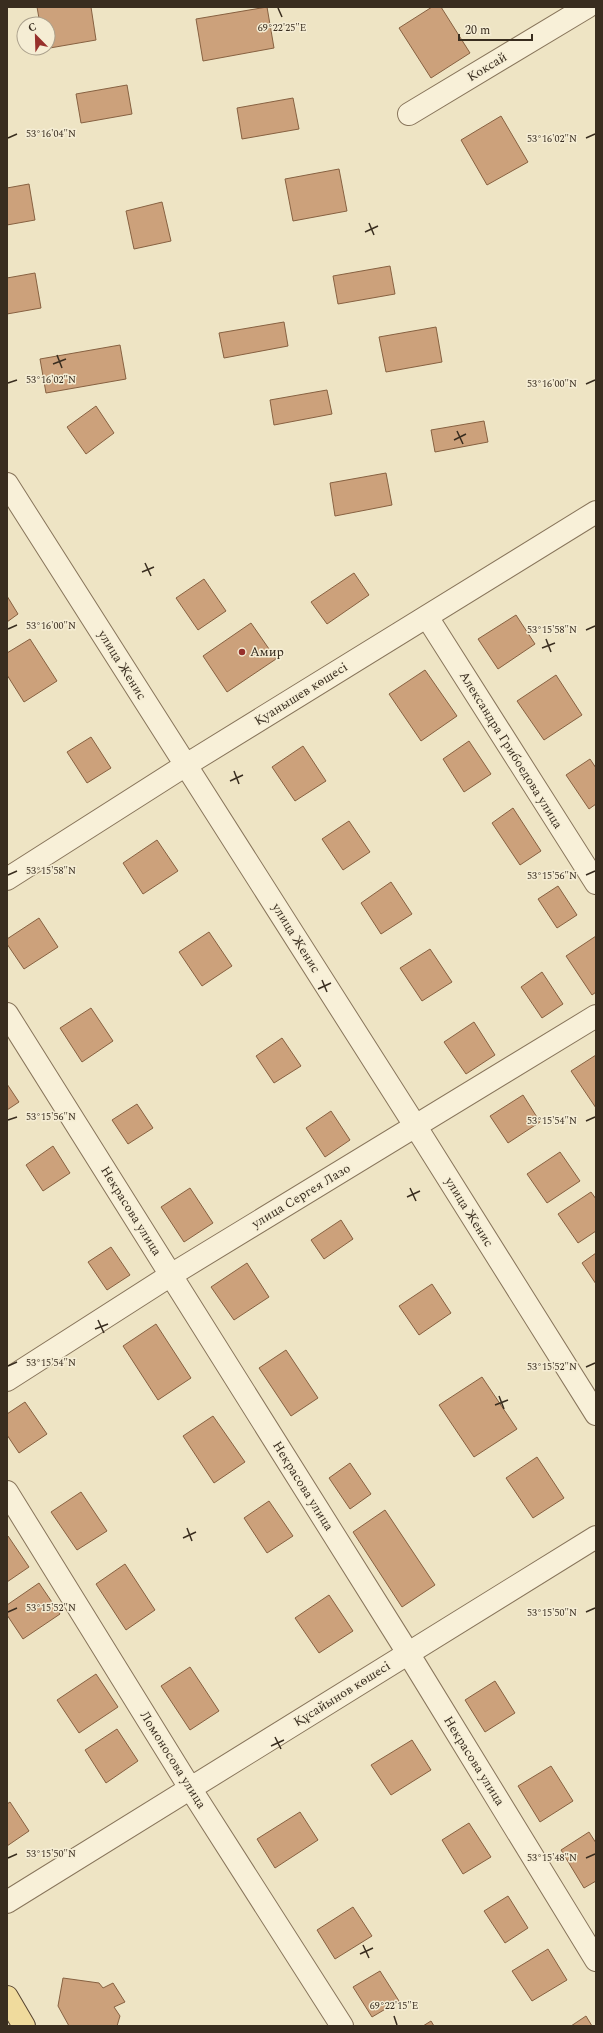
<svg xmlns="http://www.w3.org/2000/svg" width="603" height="2033" font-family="Spectral,serif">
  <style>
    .building { fill: #cca17b; stroke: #876141 }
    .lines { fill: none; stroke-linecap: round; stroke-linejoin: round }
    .minor-casing { stroke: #88755b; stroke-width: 24 }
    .major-casing { stroke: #56432f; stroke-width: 24 }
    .minor { stroke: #f8f0d8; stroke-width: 22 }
    .major { stroke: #f0db9d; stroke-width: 22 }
    .ticks { fill: none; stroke: #392d1f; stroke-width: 1.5 }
    .poi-dot { fill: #97302b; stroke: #f5edd4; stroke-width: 1.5 }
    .labels { text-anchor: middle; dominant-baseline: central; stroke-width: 3; stroke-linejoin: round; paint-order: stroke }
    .street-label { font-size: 13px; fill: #392d1f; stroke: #f5edd4 }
    .poi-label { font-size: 13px; fill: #392d1f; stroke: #f5edd4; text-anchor: start }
    .ticks-label { font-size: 10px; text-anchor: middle; fill: #392d1f; stroke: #f5edd4; stroke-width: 3; stroke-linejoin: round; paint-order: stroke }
  </style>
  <rect width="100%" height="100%" fill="#eee4c4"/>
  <path class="building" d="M 37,7 L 91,7 L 96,40 L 44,49 L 48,48 L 48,24 L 40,24 Z
    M 267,7 L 274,48 L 203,61 L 196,19 Z
    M 432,7 L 441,7 L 470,53 L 431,78 L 399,28 Z
    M 127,85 L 132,114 L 81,123 L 76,94 Z
    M 293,98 L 299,129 L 242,139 L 237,108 Z
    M 501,116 L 528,162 L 487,185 L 461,140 Z
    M 339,169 L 347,211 L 293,221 L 285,179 Z
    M 29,184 L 35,220 L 7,225 L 7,188 Z
    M 162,202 L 171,241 L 134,249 L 126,211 Z
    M 390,266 L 395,294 L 338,304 L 333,276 Z
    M 35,273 L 41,308 L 7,314 L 7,278 Z
    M 284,322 L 288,346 L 224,358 L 219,333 Z
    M 436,327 L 442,362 L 386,372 L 379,337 Z
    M 120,345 L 126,379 L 46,393 L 40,359 Z
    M 327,390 L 332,414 L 274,425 L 270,400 Z
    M 96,406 L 114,433 L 86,454 L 67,427 Z
    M 484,421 L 488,442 L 435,452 L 431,430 Z
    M 386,473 L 392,505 L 335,516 L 330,483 Z
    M 354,573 L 369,595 L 327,624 L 311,602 Z
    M 204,579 L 226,611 L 198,630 L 176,598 Z
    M 7,596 L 18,614 L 7,622 Z
    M 516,615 L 535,644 L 498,669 L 478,639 Z
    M 251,623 L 276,659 L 227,692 L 203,656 Z
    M 30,639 L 57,681 L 24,702 L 7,675 L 7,653 Z
    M 425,670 L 457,716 L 421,741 L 389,694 Z
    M 556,675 L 582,715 L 544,740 L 517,701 Z
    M 91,737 L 111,768 L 87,783 L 67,752 Z
    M 469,741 L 491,774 L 464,792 L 443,759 Z
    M 303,746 L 326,781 L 295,801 L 272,767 Z
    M 590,759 L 596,768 L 596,804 L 589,809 L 566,775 Z
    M 513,808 L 541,851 L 520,865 L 492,823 Z
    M 349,821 L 370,852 L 343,870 L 322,839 Z
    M 157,840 L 178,871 L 143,894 L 123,863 Z
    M 391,882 L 412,914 L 381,934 L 361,903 Z
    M 558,886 L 577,915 L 557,928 L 538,899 Z
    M 39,918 L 58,947 L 24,969 L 7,944 L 7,939 Z
    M 209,932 L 232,966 L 202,986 L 179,952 Z
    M 596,936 L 596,992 L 592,995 L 566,956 Z
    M 430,949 L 452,982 L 422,1001 L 400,968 Z
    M 542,972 L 563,1004 L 542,1018 L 521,987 Z
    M 91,1008 L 113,1041 L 82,1062 L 60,1028 Z
    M 474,1022 L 495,1055 L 466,1074 L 444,1042 Z
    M 282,1038 L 301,1066 L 274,1083 L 256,1056 Z
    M 596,1055 L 596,1108 L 571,1071 Z
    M 7,1084 L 19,1102 L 7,1110 Z
    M 523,1095 L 540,1122 L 508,1143 L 490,1116 Z
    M 137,1104 L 153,1128 L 128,1144 L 112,1120 Z
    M 331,1111 L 350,1140 L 325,1157 L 306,1128 Z
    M 53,1146 L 70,1173 L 43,1191 L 26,1165 Z
    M 560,1152 L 580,1181 L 547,1203 L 527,1174 Z
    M 190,1188 L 213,1223 L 184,1242 L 161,1207 Z
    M 591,1192 L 596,1199 L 596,1231 L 578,1243 L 558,1214 Z
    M 341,1220 L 353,1239 L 324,1259 L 311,1240 Z
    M 111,1247 L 130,1275 L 107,1290 L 88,1262 Z
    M 596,1253 L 596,1284 L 582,1263 Z
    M 247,1263 L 269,1297 L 234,1320 L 211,1287 Z
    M 432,1284 L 451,1313 L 419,1335 L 399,1306 Z
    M 156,1324 L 191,1378 L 158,1400 L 123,1346 Z
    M 286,1350 L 318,1398 L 291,1416 L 259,1368 Z
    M 482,1377 L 517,1429 L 474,1457 L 439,1405 Z
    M 25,1402 L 47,1434 L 19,1453 L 7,1435 L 7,1414 Z
    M 213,1416 L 245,1462 L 214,1483 L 183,1436 Z
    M 537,1457 L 564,1498 L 533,1518 L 506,1478 Z
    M 350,1463 L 371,1494 L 350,1509 L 329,1478 Z
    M 81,1492 L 107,1531 L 77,1550 L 51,1512 Z
    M 269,1501 L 293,1536 L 267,1553 L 244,1518 Z
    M 385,1510 L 435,1585 L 402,1607 L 353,1532 Z
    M 8,1536 L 29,1567 L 7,1582 L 7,1537 Z
    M 125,1564 L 155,1610 L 126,1630 L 96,1584 Z
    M 39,1583 L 60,1614 L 23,1639 L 7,1615 L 7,1605 Z
    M 329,1595 L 353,1631 L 319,1653 L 295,1618 Z
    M 190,1667 L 219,1711 L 190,1730 L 161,1686 Z
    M 96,1674 L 118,1707 L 79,1733 L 57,1700 Z
    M 495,1681 L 515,1713 L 485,1732 L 465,1700 Z
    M 117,1729 L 138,1761 L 106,1783 L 85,1750 Z
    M 412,1740 L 431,1770 L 391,1795 L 371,1765 Z
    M 551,1766 L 573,1801 L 540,1822 L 518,1786 Z
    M 10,1802 L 29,1831 L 7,1846 L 7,1804 Z
    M 300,1812 L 318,1840 L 275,1868 L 257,1839 Z
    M 469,1823 L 491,1857 L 463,1874 L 442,1840 Z
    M 589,1832 L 596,1843 L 596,1881 L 584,1888 L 561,1850 Z
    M 508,1896 L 528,1928 L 505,1943 L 484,1911 Z
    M 353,1907 L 372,1936 L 335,1959 L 317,1930 Z
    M 548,1949 L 567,1980 L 532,2001 L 512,1971 Z
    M 380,1971 L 399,2001 L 372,2017 L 353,1987 Z
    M 63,1978 L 99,1983 L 103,1988 L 113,1983 L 125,2002 L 114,2007 L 120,2016 L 117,2026 L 69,2026 L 58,2006 Z
    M 586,2016 L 592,2026 L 571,2026 Z
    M 431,2021 L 434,2026 L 423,2026 Z"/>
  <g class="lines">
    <defs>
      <path id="minor" d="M 409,114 L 587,7
        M 7,484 L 416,1127 L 596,1414
        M 427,617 L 596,883
        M 7,879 L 186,765 L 596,512
        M 7,1014 L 408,1653 L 596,1960
        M 7,1380 L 171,1275 L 596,1016
        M 7,1492 L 190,1788 L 342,2026
        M 7,1902 L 596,1537"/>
      <path id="major" d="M 7,1997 L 24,2026"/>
    </defs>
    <use href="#minor" class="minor-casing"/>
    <use href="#major" class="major-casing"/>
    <use href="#minor" class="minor"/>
    <use href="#major" class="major"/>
  </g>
  <path class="ticks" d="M 278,8 L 282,17M 8,138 L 17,134M 586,138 L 595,134M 369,223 L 374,235M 365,232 L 378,226M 57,355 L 62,368M 53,364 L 66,359M 8,383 L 17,380M 586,384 L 595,380M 457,431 L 463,444M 454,440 L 466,434M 145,563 L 151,576M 142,572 L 154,567M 8,629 L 17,625M 586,630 L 595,626M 546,639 L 551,652M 542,648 L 555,643M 234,771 L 239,784M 230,781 L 243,775M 8,875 L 17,871M 586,875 L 595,871M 322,980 L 327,992M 318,989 L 331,983M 8,1120 L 17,1117M 586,1121 L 595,1117M 410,1188 L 416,1201M 407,1197 L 420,1191M 98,1320 L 104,1333M 95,1329 L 108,1324M 8,1366 L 17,1362M 586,1367 L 595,1363M 499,1396 L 504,1409M 495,1405 L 508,1400M 187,1528 L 192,1541M 183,1538 L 196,1532M 8,1612 L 17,1608M 586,1612 L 595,1608M 275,1737 L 281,1749M 271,1746 L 284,1740M 8,1858 L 17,1854M 586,1858 L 595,1854M 363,1945 L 369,1958M 360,1954 L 373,1948M 394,2016 L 397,2025"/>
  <circle class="poi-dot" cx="242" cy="652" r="4"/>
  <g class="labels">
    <g class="street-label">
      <text transform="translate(487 67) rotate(-31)">Коксай</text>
      <text transform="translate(122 665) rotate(58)">улица Женис</text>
      <text transform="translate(301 694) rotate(-32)">Қуанышев көшесі</text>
      <text transform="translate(511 750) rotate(58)">Александра Грибоедова улица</text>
      <text transform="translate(296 938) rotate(58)">улица Женис</text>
      <text transform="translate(301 1196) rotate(-31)">улица Сергея Лазо</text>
      <text transform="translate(131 1211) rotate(58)">Некрасова улица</text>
      <text transform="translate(469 1212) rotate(58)">улица Женис</text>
      <text transform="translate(303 1486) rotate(58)">Некрасова улица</text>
      <text transform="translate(342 1694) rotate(-32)">Құсайынов көшесі</text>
      <text transform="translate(173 1760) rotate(58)">Ломоносова улица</text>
      <text transform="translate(474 1761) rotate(58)">Некрасова улица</text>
    </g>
    <g class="poi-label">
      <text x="250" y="652">Амир</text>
    </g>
  </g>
  <g class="ticks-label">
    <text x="282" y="31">69°22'25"E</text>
    <text x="51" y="137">53°16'04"N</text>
    <text x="552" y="142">53°16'02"N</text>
    <text x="51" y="383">53°16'02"N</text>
    <text x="552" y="387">53°16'00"N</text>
    <text x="51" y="629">53°16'00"N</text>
    <text x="552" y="633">53°15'58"N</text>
    <text x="51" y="874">53°15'58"N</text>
    <text x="552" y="879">53°15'56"N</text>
    <text x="51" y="1120">53°15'56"N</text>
    <text x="552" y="1124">53°15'54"N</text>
    <text x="51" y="1366">53°15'54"N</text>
    <text x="552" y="1370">53°15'52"N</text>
    <text x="51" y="1611">53°15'52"N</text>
    <text x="552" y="1616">53°15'50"N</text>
    <text x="51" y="1857">53°15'50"N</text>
    <text x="552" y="1861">53°15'48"N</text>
    <text x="394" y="2009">69°22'15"E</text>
  </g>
  <rect width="603" height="2033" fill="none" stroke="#392d1f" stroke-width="16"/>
  <g transform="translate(36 36) rotate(337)"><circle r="19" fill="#f5edd4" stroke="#aaa08c"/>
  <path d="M0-3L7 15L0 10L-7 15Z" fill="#97302b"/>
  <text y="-6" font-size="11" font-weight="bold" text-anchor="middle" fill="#392d1f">С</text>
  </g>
  <path d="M459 34v6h73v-6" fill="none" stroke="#392d1f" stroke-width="2"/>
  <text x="465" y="34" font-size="12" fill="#392d1f" stroke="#f5edd4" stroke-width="3" paint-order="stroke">20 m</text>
</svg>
